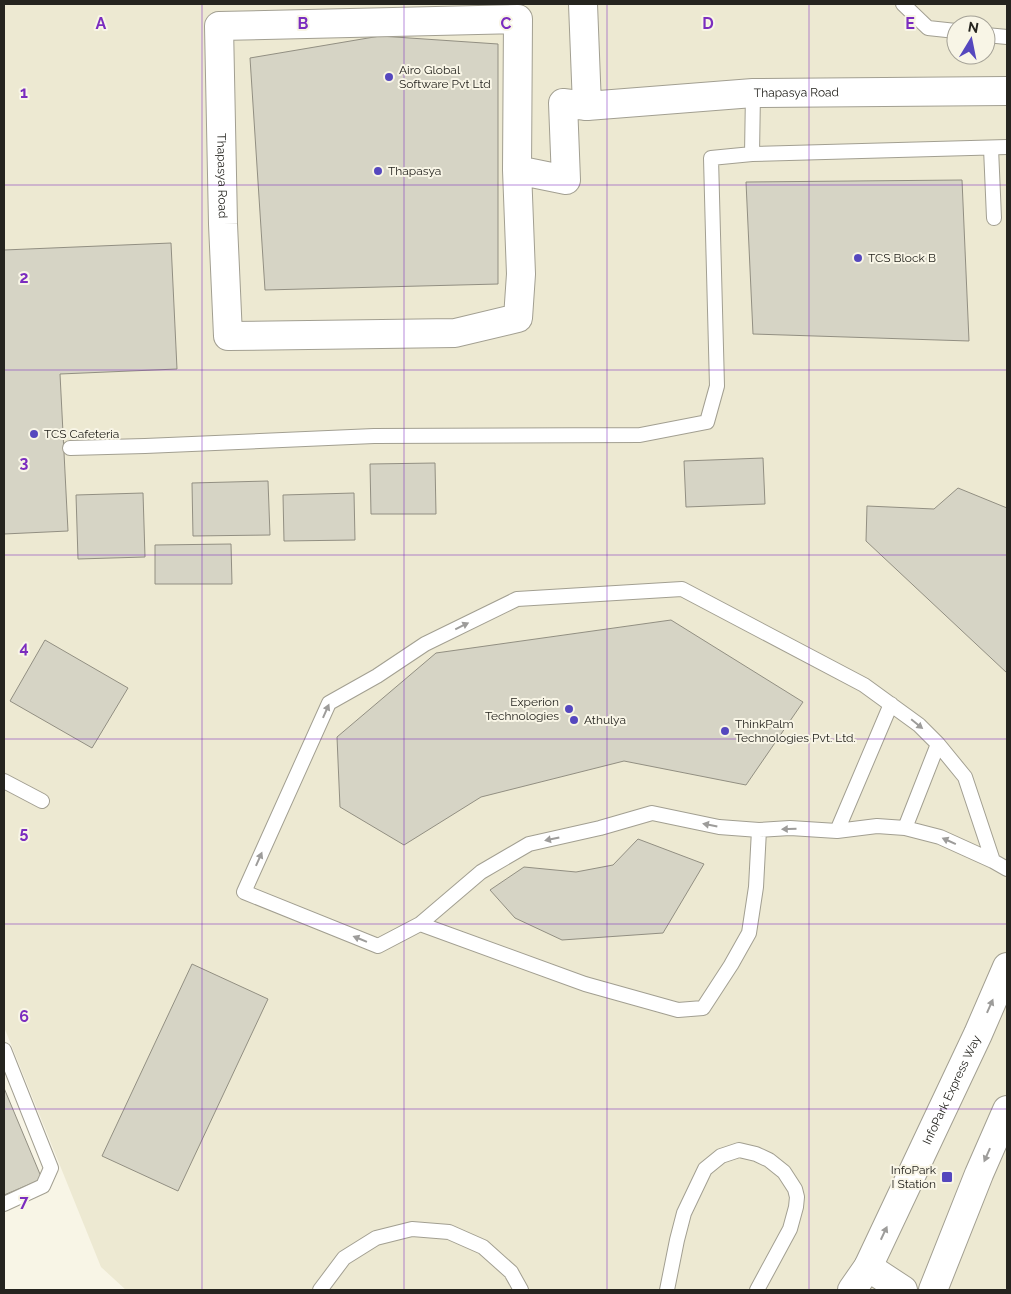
<svg xmlns="http://www.w3.org/2000/svg" width="1011" height="1294" font-family="Raleway,sans-serif">
  <style>
    .built { fill: #ede9d2; fill-rule: evenodd }
    .building { fill: #d6d4c5; stroke: #928f82 }
    .lines { fill: none; stroke-linecap: round; stroke-linejoin: round }
    .lane-casing { stroke: #a29f91; stroke-width: 16 }
    .street-casing { stroke: #a29f91; stroke-width: 30 }
    .lane { stroke: #fff; stroke-width: 14 }
    .street { stroke: #fff; stroke-width: 28 }
    .oneway { fill: #9d9c9a }
    .grid { fill: none; stroke: #7b2cbf; stroke-width: 1; stroke-opacity: 0.55 }
    .poi-dot { fill: #5547be; stroke: #f8f5e6; stroke-width: 2 }
    .labels { text-anchor: middle; dominant-baseline: central; stroke-width: 4; stroke-linejoin: round; paint-order: stroke }
    .poi-label { font-size: 12px; fill: #25241f; stroke: #f8f5e6; text-anchor: start }
    .street-label { font-size: 12px; fill: #25241f; stroke: #f8f5e6 }
    .grid-label { font-size: 16px; text-anchor: middle; font-weight: bold; fill: #7b2cbf; stroke: #f8f5e6; stroke-width: 4; stroke-linejoin: round; paint-order: stroke }
  </style>
  <rect width="100%" height="100%" fill="#f8f5e6"/>
  <path class="built" d="M 8,4 L 1007,4 L 1007,1290 L 126,1290 L 101,1267 L 4,1027 L 4,6 ZM 956,25 L 986,25 L 986,55 L 956,55 Z"/>
  <path class="building" d="M 380,36 L 498,44 L 498,284 L 265,290 L 250,58 Z
    M 962,180 L 969,341 L 753,334 L 746,182 Z
    M 171,243 L 177,369 L 60,374 L 68,531 L 4,534 L 4,250 Z
    M 763,458 L 765,504 L 686,507 L 684,461 Z
    M 435,463 L 436,514 L 371,514 L 370,464 Z
    M 268,481 L 270,535 L 193,536 L 192,483 Z
    M 958,488 L 1007,508 L 1007,673 L 866,541 L 867,506 L 934,509 Z
    M 143,493 L 145,557 L 78,559 L 76,495 Z
    M 354,493 L 355,540 L 284,541 L 283,495 Z
    M 231,544 L 232,584 L 155,584 L 155,545 Z
    M 671,620 L 803,702 L 746,785 L 624,761 L 481,797 L 404,845 L 340,807 L 337,737 L 436,653 Z
    M 45,640 L 128,688 L 92,748 L 10,701 Z
    M 638,839 L 704,864 L 663,933 L 562,940 L 515,918 L 490,890 L 524,867 L 576,872 L 613,865 Z
    M 192,964 L 268,999 L 178,1191 L 102,1156 Z
    M 4,1088 L 42,1179 L 4,1195 Z"/>
  <g class="lines">
    <defs>
      <path id="lane" d="M 903,4 L 928,28 L 956,31
        M 986,35 L 1007,37
        M 991,148 L 994,218
        M 752,154 L 1007,147
        M 70,448 L 145,446 L 374,436 L 640,435 L 707,422 L 717,386 L 711,158 L 752,154 L 753,93
        M 4,781 L 42,801
        M 905,828 L 938,744
        M 837,831 L 891,704
        M 993,861 L 965,777 L 938,744 L 919,725 L 864,685 L 682,589 L 517,599 L 425,644 L 377,676 L 329,703 L 244,892 L 378,946 L 420,924 L 481,872 L 529,844 L 600,828 L 652,813 L 719,827 L 759,830 L 790,828 L 837,831 L 877,826 L 905,828 L 940,837 L 993,861 L 1007,869
        M 420,924 L 585,984 L 678,1010 L 703,1008 L 731,965 L 749,933 L 756,887 L 759,830
        M 4,1050 L 51,1168 L 43,1186 L 4,1204
        M 320,1290 L 344,1258 L 376,1238 L 412,1229 L 449,1232 L 483,1247 L 511,1272 L 521,1290
        M 667,1290 L 677,1240 L 684,1213 L 705,1169 L 721,1156 L 739,1150 L 756,1154 L 769,1160 L 784,1172 L 795,1189 L 797,1197 L 796,1207 L 790,1229 L 757,1290"/>
      <g id="street">
        <path id="s1" d="M 583,4 L 587,106 L 753,93 L 1007,91"/>
        <path id="s2" d="M 517,170 L 518,19 L 219,26 L 223,224 L 228,336 L 455,333 L 518,318 L 521,274 L 517,170 L 566,180 L 563,103 L 587,106"/>
        <path d="M 868,1267 L 903,1290"/>
        <path id="s3" d="M 852,1290 L 868,1267 L 978,1034 L 1007,967"/>
        <path d="M 933,1290 L 979,1174 L 1007,1110"/>
      </g>
    </defs>
    <use href="#lane" class="lane-casing"/>
    <use href="#street" class="street-casing"/>
    <use href="#lane" class="lane"/>
    <use href="#street" class="street"/>
  </g>
  <defs><path id="oneway-solid" d="M-6-.8H1V-3.2L6.5 0L1 3.2V.8H-6Z" transform="scale(1.25)"/></defs>
  <g class="oneway">
    <use href="#oneway-solid" transform="translate(462 626) rotate(-26)"/>
    <use href="#oneway-solid" transform="translate(326 711) rotate(-66)"/>
    <use href="#oneway-solid" transform="translate(917 724) rotate(39)"/>
    <use href="#oneway-solid" transform="translate(710 825) rotate(-169)"/>
    <use href="#oneway-solid" transform="translate(789 829) rotate(179)"/>
    <use href="#oneway-solid" transform="translate(552 839) rotate(168)"/>
    <use href="#oneway-solid" transform="translate(949 841) rotate(-156)"/>
    <use href="#oneway-solid" transform="translate(259 859) rotate(-66)"/>
    <use href="#oneway-solid" transform="translate(360 939) rotate(-158)"/>
    <use href="#oneway-solid" transform="translate(990 1006) rotate(-66)"/>
    <use href="#oneway-solid" transform="translate(987 1155) rotate(114)"/>
    <use href="#oneway-solid" transform="translate(884 1233) rotate(-65)"/>
  </g>
  <path class="grid" d="M 202,4 L 202,1290M 404,4 L 404,1290M 607,4 L 607,1290M 809,4 L 809,1290M 4,185 L 1007,185M 4,370 L 1007,370M 4,555 L 1007,555M 4,739 L 1007,739M 4,924 L 1007,924M 4,1109 L 1007,1109"/>
  <g class="poi-dot">
    <circle cx="389" cy="77" r="5"/>
    <circle cx="378" cy="171" r="5"/>
    <circle cx="858" cy="258" r="5"/>
    <circle cx="34" cy="434" r="5"/>
    <circle cx="569" cy="709" r="5"/>
    <circle cx="574" cy="720" r="5"/>
    <circle cx="725" cy="731" r="5"/>
    <rect x="941" y="1171" width="12" height="12" rx="2.5"/>
  </g>
  <g class="labels">
    <g class="poi-label">
      <text x="399" y="70">Airo Global<tspan x="399" dy="14">Software Pvt Ltd</tspan></text>
      <text x="388" y="171">Thapasya</text>
      <text x="868" y="258">TCS Block B</text>
      <text x="44" y="434">TCS Cafeteria</text>
      <text x="559" y="702" text-anchor="end">Experion<tspan x="559" dy="14">Technologies</tspan></text>
      <text x="584" y="720">Athulya</text>
      <text x="735" y="724">ThinkPalm<tspan x="735" dy="14">Technologies Pvt. Ltd.</tspan></text>
      <text x="936" y="1170" text-anchor="end">InfoPark<tspan x="936" dy="14">I Station</tspan></text>
    </g>
    <g class="street-label">
      <text stroke="none"><textPath href="#s1" startOffset="312">Thapasya Road</textPath></text>
      <text stroke="none"><textPath href="#s2" startOffset="600">Thapasya Road</textPath></text>
      <text stroke="none"><textPath href="#s3" startOffset="224">InfoPark Express Way</textPath></text>
    </g>
  </g>
  <g class="grid-label">
    <text x="101" y="29">A</text>
    <text x="303" y="29">B</text>
    <text x="506" y="29">C</text>
    <text x="708" y="29">D</text>
    <text x="910" y="29">E</text>
    <text x="24" y="98">1</text>
    <text x="24" y="283">2</text>
    <text x="24" y="468">3</text>
    <text x="24" y="653">4</text>
    <text x="24" y="838">5</text>
    <text x="24" y="1022">6</text>
    <text x="24" y="1207">7</text>
  </g>
  <rect width="1011" height="1294" fill="none" stroke="#25241f" stroke-width="10"/>
  <g transform="translate(971 40) rotate(10)"><circle r="24" fill="#f8f5e6" stroke="#a4a196"/>
  <path d="M0-4L9 19L0 12L-9 19Z" fill="#5547be"/>
  <text y="-8" font-size="14" font-weight="bold" text-anchor="middle" fill="#25241f">N</text>
  </g>
</svg>
